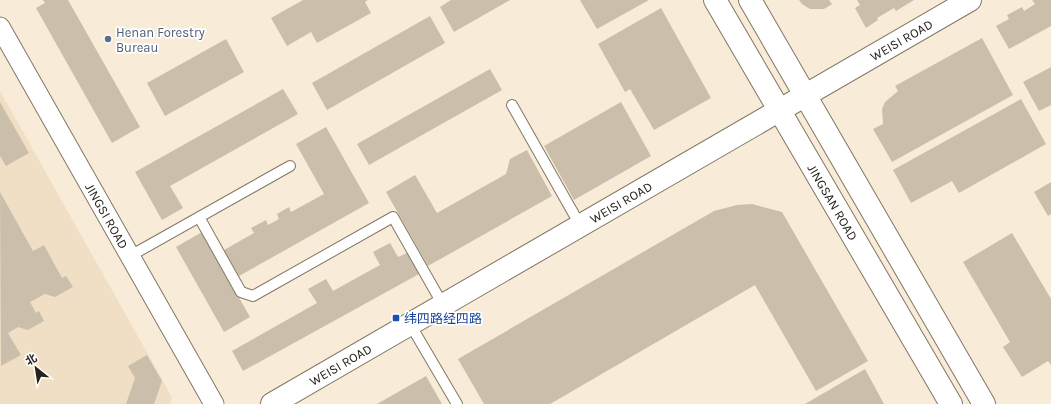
<svg xmlns="http://www.w3.org/2000/svg" width="1051" height="404" font-family="Karla,'Noto Sans SC',sans-serif">
  <style>
    .built { fill: #f0dfc4 }
    .building { fill: #cbbfab }
    .lines { fill: none; stroke-linecap: round; stroke-linejoin: round }
    .service-casing { stroke: #827765; stroke-width: 12 }
    .minor-casing { stroke: #827765; stroke-width: 21 }
    .tertiary-casing { stroke: #827765; stroke-width: 24 }
    .secondary-casing { stroke: #827765; stroke-width: 24 }
    .service { stroke: #fff; stroke-width: 10 }
    .minor { stroke: #fff; stroke-width: 19 }
    .tertiary { stroke: #fff; stroke-width: 22 }
    .secondary { stroke: #fff; stroke-width: 22 }
    .service-dot { fill: #5c6f8a; stroke: #fff; stroke-width: 1.5 }
    .transit-dot { fill: #1a4fb4; stroke: #fff; stroke-width: 1.5 }
    .labels { text-anchor: middle; dominant-baseline: central; stroke-width: 3.5; stroke-linejoin: round; paint-order: stroke }
    .service-label { font-size: 13px; fill: #4e5e75; stroke: #fff; text-anchor: start }
    .street-label { font-size: 13px; fill: #26211a; stroke: #fff }
    .transit-label { font-size: 13px; fill: #164399; stroke: #fff; text-anchor: start }
  </style>
  <rect width="100%" height="100%" fill="#f8ebd7"/>
  <path class="built" d="M 0,91 L 172,397 L 170,404 L 0,404 Z"/>
  <path class="building" d="M 43,0 L 68,0 L 140,127 L 112,143 L 36,8 L 45,3 Z
    M 303,0 L 368,0 L 365,2 L 371,13 L 317,43 L 311,32 L 287,46 L 271,18 Z
    M 451,0 L 510,0 L 454,32 L 440,7 Z
    M 580,0 L 649,0 L 597,29 Z
    M 799,0 L 829,0 L 832,4 L 824,9 L 810,9 L 802,4 Z
    M 857,0 L 914,0 L 896,11 L 894,8 L 877,18 L 878,20 L 866,28 L 855,8 L 860,5 Z
    M 1032,0 L 1051,0 L 1051,26 L 1009,49 L 996,26 L 1009,19 L 1007,15 L 1022,7 L 1024,11 L 1035,4 Z
    M 661,8 L 711,98 L 654,130 L 630,89 L 625,92 L 598,44 Z
    M 430,16 L 445,43 L 327,110 L 312,83 Z
    M 982,38 L 1013,95 L 892,162 L 873,129 L 883,124 L 882,109 L 885,102 L 898,91 L 895,86 Z
    M 226,39 L 244,72 L 165,116 L 147,83 Z
    M 1051,67 L 1051,105 L 1039,111 L 1023,82 Z
    M 490,69 L 502,90 L 369,165 L 357,144 Z
    M 283,89 L 298,114 L 170,186 L 183,208 L 162,220 L 135,172 Z
    M 1021,99 L 1046,144 L 959,193 L 952,181 L 911,203 L 893,170 Z
    M 0,102 L 29,153 L 6,166 L 0,156 Z
    M 621,102 L 651,156 L 574,200 L 544,146 Z
    M 326,127 L 369,203 L 239,276 L 224,250 L 254,233 L 251,228 L 266,220 L 268,225 L 279,219 L 277,214 L 289,207 L 291,212 L 324,194 L 296,144 Z
    M 527,150 L 552,196 L 428,266 L 386,192 L 415,175 L 437,213 L 506,174 L 510,159 Z
    M 1051,182 L 1051,214 L 1048,216 L 1034,192 Z
    M 0,192 L 33,251 L 44,245 L 62,278 L 66,276 L 73,287 L 55,297 L 45,294 L 30,302 L 36,313 L 39,311 L 44,321 L 28,330 L 18,327 L 8,333 L 21,355 L 1,366 Z
    M 752,204 L 782,212 L 868,361 L 816,391 L 755,285 L 550,404 L 484,404 L 458,359 L 714,211 L 737,205 Z
    M 202,232 L 250,317 L 224,332 L 176,247 Z
    M 1012,233 L 1051,299 L 1051,365 L 1048,361 L 1022,377 L 1003,347 L 1010,342 L 963,262 Z
    M 390,243 L 398,257 L 407,253 L 419,274 L 243,371 L 232,351 L 317,303 L 308,289 L 326,279 L 333,291 L 380,265 L 373,252 Z
    M 147,355 L 162,381 L 154,404 L 126,404 L 135,378 L 128,366 Z
    M 865,369 L 884,404 L 805,404 Z
    M 426,376 L 442,404 L 377,404 Z"/>
  <g class="lines">
    <defs>
      <path id="service" d="M 512,105 L 580,225
        M 199,217 L 241,292 L 253,296 L 393,217 L 443,305
        M 130,256 L 290,166
        M 410,324 L 457,404"/>
      <g id="minor">
        <path id="s1" d="M 0,27 L 214,404"/>
      </g>
      <g id="tertiary">
        <path id="s2" d="M 272,404 L 970,0"/>
      </g>
      <g id="secondary">
        <path id="s3" d="M 715,0 L 951,404"/>
        <path d="M 750,0 L 984,404"/>
      </g>
    </defs>
    <use href="#service" class="service-casing"/>
    <use href="#minor" class="minor-casing"/>
    <use href="#tertiary" class="tertiary-casing"/>
    <use href="#secondary" class="secondary-casing"/>
    <use href="#service" class="service"/>
    <use href="#minor" class="minor"/>
    <use href="#tertiary" class="tertiary"/>
    <use href="#secondary" class="secondary"/>
  </g>
  <circle class="service-dot" cx="108" cy="39" r="4"/>
  <rect class="transit-dot" x="392" y="314" width="8" height="8" rx="2"/>
  <g class="labels">
    <g class="service-label">
      <text x="116" y="32">Henan Forestry<tspan x="116" dy="15">Bureau</tspan></text>
    </g>
    <g class="street-label">
      <text stroke="none"><textPath href="#s2" startOffset="727">WEISI ROAD</textPath></text>
      <text stroke="none"><textPath href="#s2" startOffset="403">WEISI ROAD</textPath></text>
      <text stroke="none"><textPath href="#s3" startOffset="234">JINGSAN ROAD</textPath></text>
      <text stroke="none"><textPath href="#s1" startOffset="217">JINGSI ROAD</textPath></text>
      <text stroke="none"><textPath href="#s2" startOffset="79">WEISI ROAD</textPath></text>
    </g>
    <g class="transit-label">
      <text x="404" y="318">纬四路经四路</text>
    </g>
  </g>
  <g transform="translate(36 368) rotate(330)" stroke="#ffffff" stroke-width="3" paint-order="stroke">
  <path d="M0-3L7 15L0 10L-7 15Z" fill="#26211a"/>
  <text y="-6" font-size="11" font-weight="bold" text-anchor="middle" fill="#26211a">北</text>
  </g>
</svg>
